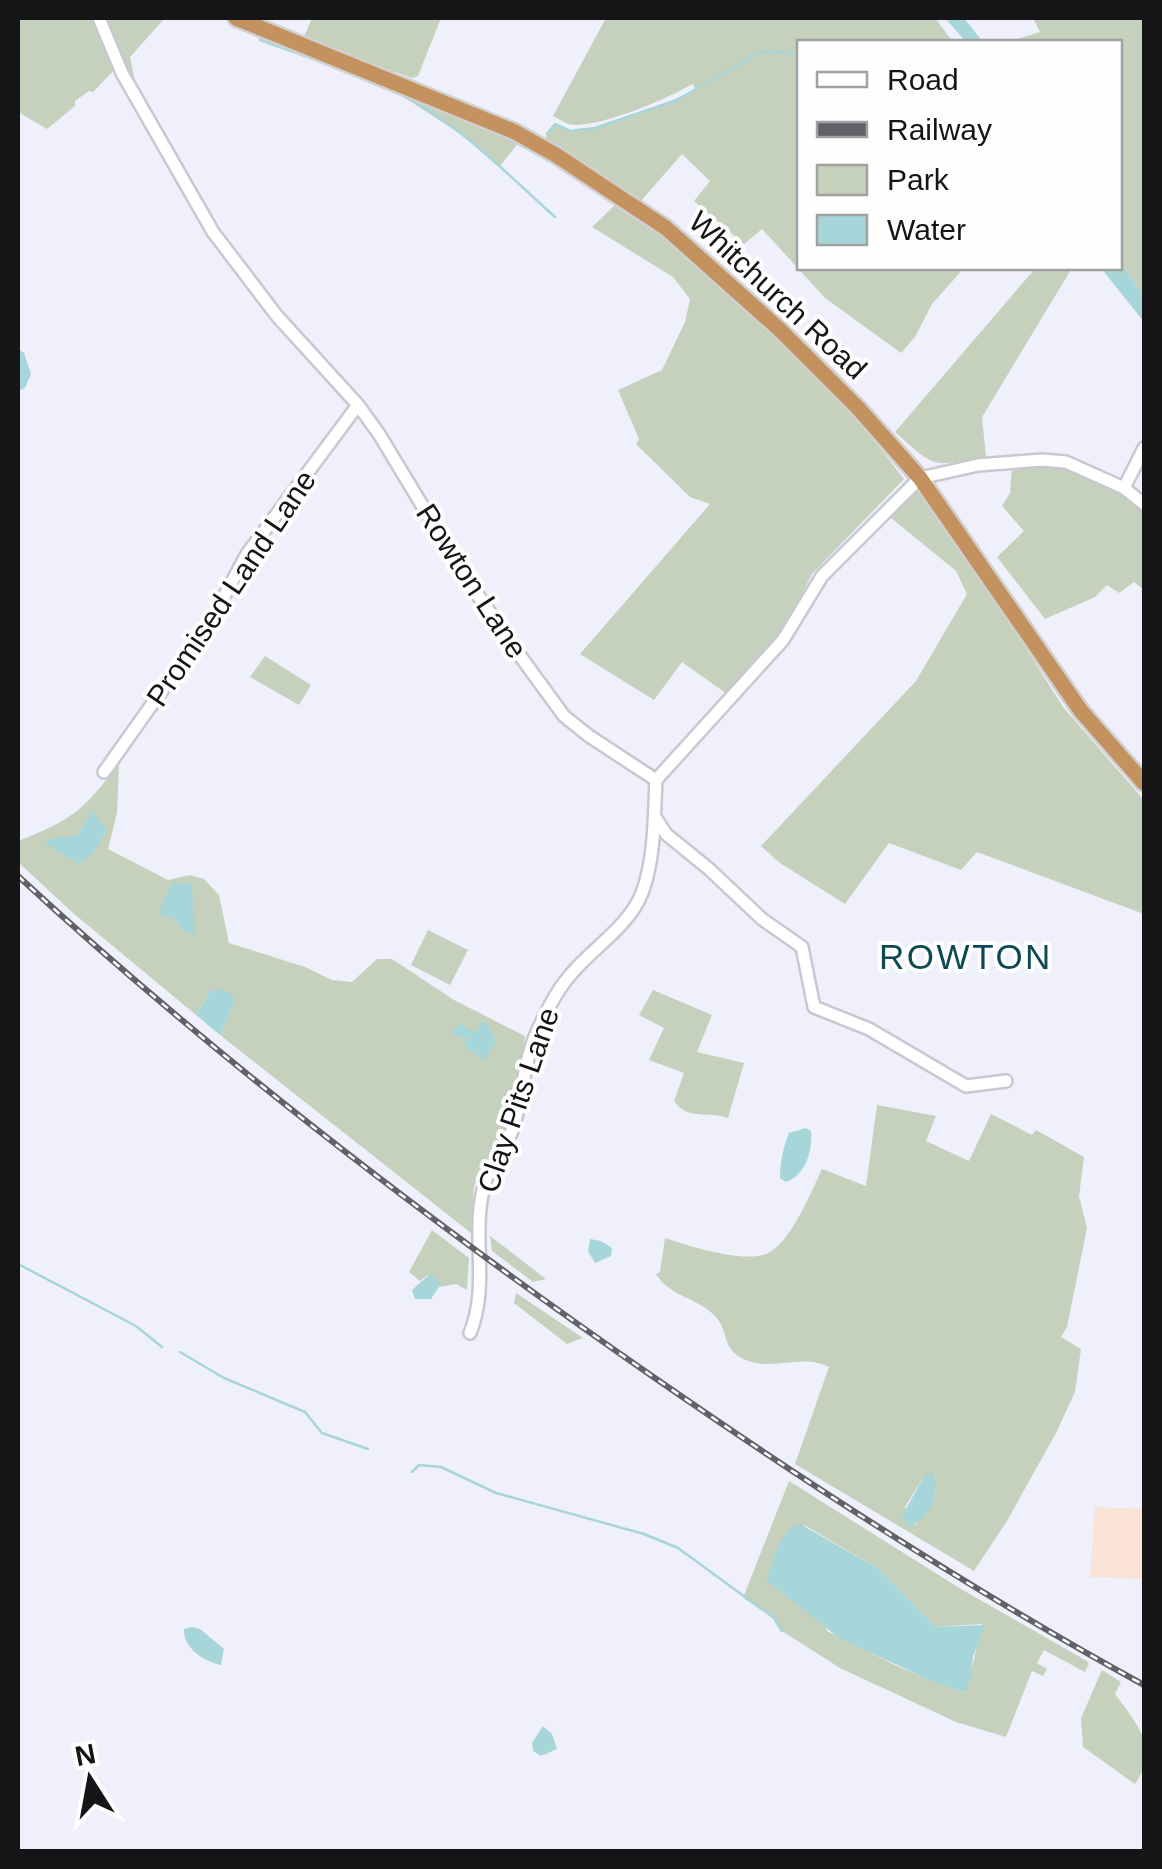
<svg xmlns="http://www.w3.org/2000/svg" width="1162" height="1869" font-family="Helvetica,sans-serif">
  <style>
    .commercial { fill: #f9e2d6 }
    .green { fill: #c5d1bc; fill-rule: evenodd }
    .water { fill: #a6d6d9 }
    .lines { fill: none; stroke-linecap: round; stroke-linejoin: round }
    .stream { stroke: #a6d6d9; stroke-width: 2.5 }
    .minor-casing { stroke: #c7c8d2; stroke-width: 16 }
    .highway-casing { stroke: #d0d0d1; stroke-width: 20 }
    .minor { stroke: #fff; stroke-width: 11 }
    .highway { stroke: #c4925f; stroke-width: 15 }
    .rail-casing { stroke: #616267; stroke-width: 6 }
    .rail { stroke: #fefefe; stroke-width: 2.5; stroke-dasharray: 8; stroke-linecap: butt }
    .labels { text-anchor: middle; dominant-baseline: central; stroke-width: 8; stroke-linejoin: round; paint-order: stroke }
    .street-label { font-size: 30px; fill: #151518; stroke: #fefefe }
    .quarter-label { font-size: 35px; letter-spacing: 2.5px; fill: #0c4a53; stroke: #fefefe }
  </style>
  <rect width="100%" height="100%" fill="#eff0fb"/>
  <path class="commercial" d="M 1095,1507 L 1144,1509 L 1144,1579 L 1090,1577 Z"/>
  <path class="green" d="M 18,18 L 95,18 L 117,67 L 93,92 L 89,91 L 75,101 L 75,106 L 47,129 L 18,112 Z
    M 103,18 L 165,18 L 130,57 L 135,82 L 124,68 Z
    M 312,18 L 441,18 L 418,76 L 412,78 L 303,39 Z
    M 606,18 L 935,18 L 953,42 L 800,42 L 800,268 L 964,268 L 932,304 L 915,337 L 901,353 L 825,298 L 762,229 L 744,244 L 694,201 L 710,181 L 682,154 L 640,202 L 544,140 L 555,124 C 560,126 565,130 570,131 C 595,134 673,102 695,89 L 693,84 C 664,100 608,124 576,125 C 567,125 560,120 553,116 Z
    M 1033,18 L 1144,18 L 1144,296 L 1120,262 L 1120,42 L 1008,42 L 1040,32 Z
    M 399,94 L 472,118 L 519,142 L 500,166 L 462,135 Z
    M 617,203 C 726,278 824,373 904,479 L 812,574 L 782,633 L 727,694 L 682,662 L 654,700 L 580,654 L 710,504 L 690,497 L 636,444 L 639,439 L 618,390 L 662,370 L 685,322 L 690,299 L 673,277 L 592,227 Z
    M 1030,268 L 1072,268 L 982,417 L 986,457 C 932,466 937,470 895,432 L 1033,271 Z
    M 1061,465 L 1096,479 L 1144,510 L 1144,590 L 1134,582 L 1119,593 L 1107,585 L 1095,597 L 1045,619 L 997,557 L 1024,531 L 1002,506 L 1010,493 L 1012,468 Z
    M 918,489 L 979,574 L 1063,707 L 1144,800 L 1144,914 L 977,852 L 961,870 L 889,843 L 845,904 L 780,863 L 761,846 L 916,681 L 967,594 L 956,571 L 890,517 Z
    M 265,656 L 311,685 L 299,705 L 250,677 Z
    M 119,764 L 117,813 L 108,849 L 168,880 L 190,875 L 204,879 L 219,895 L 229,943 L 305,967 L 332,980 L 352,982 L 377,959 L 392,959 L 454,1000 L 525,1036 L 510,1121 L 474,1186 L 471,1233 L 220,1035 L 233,1004 L 211,990 L 196,1015 L 73,913 L 18,862 L 18,841 C 73,820 83,810 119,764 Z
    M 428,930 L 468,950 L 450,985 L 411,965 Z
    M 653,990 L 712,1015 L 697,1052 L 744,1063 L 728,1118 C 707,1110 690,1122 674,1101 L 684,1073 L 649,1060 L 664,1028 L 639,1015 Z
    M 877,1105 L 936,1116 L 926,1141 L 969,1161 L 991,1114 L 1032,1135 L 1036,1130 L 1084,1157 L 1079,1196 L 1087,1228 L 1067,1327 L 1061,1337 L 1081,1349 L 1075,1392 L 1056,1433 L 1007,1521 L 974,1571 L 795,1464 L 829,1367 C 804,1354 777,1369 751,1362 C 718,1351 732,1333 714,1315 C 697,1298 669,1296 656,1274 L 660,1272 L 665,1238 C 689,1246 742,1263 766,1254 C 790,1245 812,1190 822,1169 L 866,1186 ZM 924,1476 L 935,1476 C 940,1497 929,1510 915,1525 L 905,1507 Z
    M 432,1230 L 469,1258 L 467,1290 L 456,1284 L 439,1287 L 428,1275 L 420,1281 L 409,1272 Z
    M 490,1236 L 546,1279 L 533,1282 L 492,1251 Z
    M 516,1293 L 583,1338 L 567,1344 L 514,1303 Z
    M 789,1481 L 961,1589 L 1087,1661 L 1089,1664 L 1085,1672 L 1044,1650 L 1037,1663 L 1047,1669 L 1043,1676 L 1032,1671 L 1006,1737 L 956,1722 L 840,1668 L 782,1631 L 774,1618 L 743,1598 ZM 804,1525 L 879,1569 L 936,1627 L 982,1624 C 975,1647 974,1671 964,1693 L 899,1667 L 827,1631 Z
    M 1102,1670 L 1121,1682 L 1115,1694 C 1137,1724 1160,1748 1135,1784 L 1083,1747 L 1081,1718 Z"/>
  <path class="water" d="M 945,18 L 964,18 L 983,42 L 966,42 Z
    M 1120,262 L 1144,296 L 1144,322 L 1101,268 L 1120,268 Z
    M 18,349 L 24,353 L 31,374 L 25,388 L 18,391 Z
    M 92,811 L 107,830 L 93,853 L 79,864 L 46,844 L 45,840 L 78,835 Z
    M 173,882 L 192,884 L 195,935 L 183,931 L 175,919 L 158,913 Z
    M 219,989 L 230,992 L 235,1000 L 220,1035 L 196,1015 L 211,990 Z
    M 481,1021 L 489,1026 L 496,1042 L 485,1060 L 463,1046 L 468,1038 L 455,1037 L 453,1030 L 460,1024 L 476,1033 Z
    M 806,1128 L 811,1131 C 813,1150 806,1175 786,1182 L 780,1178 C 780,1162 783,1148 789,1133 Z
    M 590,1239 L 601,1241 L 612,1248 L 611,1256 L 595,1263 L 588,1251 Z
    M 430,1274 L 438,1281 L 439,1287 L 431,1299 L 415,1299 L 412,1290 Z
    M 929,1474 L 935,1476 C 940,1497 928,1520 908,1527 L 902,1516 L 924,1476 Z
    M 800,1524 L 879,1569 L 936,1627 L 986,1625 L 973,1656 L 971,1677 L 965,1693 L 936,1683 L 839,1638 L 766,1580 C 774,1561 778,1531 800,1524 Z
    M 192,1627 L 200,1629 L 224,1649 L 221,1665 C 204,1662 183,1648 184,1629 Z
    M 543,1726 L 552,1734 L 557,1749 L 541,1756 L 533,1751 L 532,1743 Z"/>
  <g class="lines">
    <path class="stream" d="M 260,40 C 306,57 354,72 397,93 C 458,122 506,173 555,217
      M 547,134 L 555,124 L 570,131 L 595,128 L 677,100 L 758,53 L 774,51 L 800,55
      M 18,1264 L 136,1326 L 162,1347
      M 180,1352 L 224,1378 L 305,1412 L 322,1433 L 368,1449
      M 412,1472 L 419,1465 L 441,1467 L 496,1493 L 644,1534 L 678,1548 L 774,1618 L 782,1631"/>
    <defs>
      <path id="minor" d="M 99,18 L 122,73 L 213,232 L 277,316 L 358,405 L 379,434 L 466,578 L 518,653 L 564,716 L 589,736 L 656,780
        M 1124,488 L 1144,448
        M 104,772 L 209,624 L 247,554 L 358,405
        M 656,780 L 783,640 L 822,576 L 920,478 L 978,465 L 1042,460 L 1066,462 L 1124,488 L 1144,504
        M 655,817 L 666,834 L 709,869 L 762,919 L 802,947 L 814,1007 L 869,1029 L 966,1086 L 1006,1081
        M 470,1333 C 489,1287 472,1237 483,1190 C 487,1167 506,1150 513,1128 C 522,1100 523,1067 534,1039 C 544,1016 555,992 572,973 C 594,947 629,926 642,893 C 655,858 654,817 656,780"/>
      <path id="highway" d="M 236,18 L 515,132 L 556,155 L 666,228 L 779,329 L 858,408 L 920,478 L 1081,711 L 1144,783"/>
    </defs>
    <use href="#minor" class="minor-casing"/>
    <use href="#highway" class="highway-casing"/>
    <use href="#minor" class="minor"/>
    <use href="#highway" class="highway"/>
    <defs>
      <path id="rail" d="M 18,876 C 215,1058 431,1223 652,1376 C 811,1486 974,1592 1144,1685"/>
    </defs>
    <use href="#rail" class="rail-casing"/>
    <use href="#rail" class="rail"/>
  </g>
  <g class="labels">
    <g class="street-label">
      <text transform="translate(778 295) rotate(43)">Whitchurch Road</text>
      <text transform="translate(472 581) rotate(57)">Rowton Lane</text>
      <text transform="translate(231 588) rotate(-56)">Promised Land Lane</text>
      <text transform="translate(518 1100) rotate(-71)">Clay Pits Lane</text>
    </g>
    <g class="quarter-label">
      <text x="966" y="956">ROWTON</text>
    </g>
  </g>
  <rect width="1162" height="1869" fill="none" stroke="#151518" stroke-width="40"/>
  <rect x="797" y="40" width="325" height="230" fill="#fefefe" stroke="#a1a1a2" stroke-width="2.5"/>
  <rect x="817" y="72" width="50" height="15" fill="#ffffff" stroke="#a1a1a2" stroke-width="2.5"/>
  <text x="887" y="90" font-size="30" fill="#151518">Road</text>
  <rect x="817" y="122" width="50" height="15" fill="#616267" stroke="#a1a1a2" stroke-width="2.5"/>
  <text x="887" y="140" font-size="30" fill="#151518">Railway</text>
  <rect x="817" y="165" width="50" height="30" fill="#c5d1bc" stroke="#a1a1a2" stroke-width="2.5"/>
  <text x="887" y="190" font-size="30" fill="#151518">Park</text>
  <rect x="817" y="215" width="50" height="30" fill="#a6d6d9" stroke="#a1a1a2" stroke-width="2.5"/>
  <text x="887" y="240" font-size="30" fill="#151518">Water</text>
  <g transform="translate(90 1779) rotate(349)" stroke="#fefefe" stroke-width="8" paint-order="stroke">
  <path d="M0-8L18 38L0 25L-18 38Z" fill="#151518"/>
  <text y="-15" font-size="28" font-weight="bold" text-anchor="middle" fill="#151518">N</text>
  </g>
</svg>
